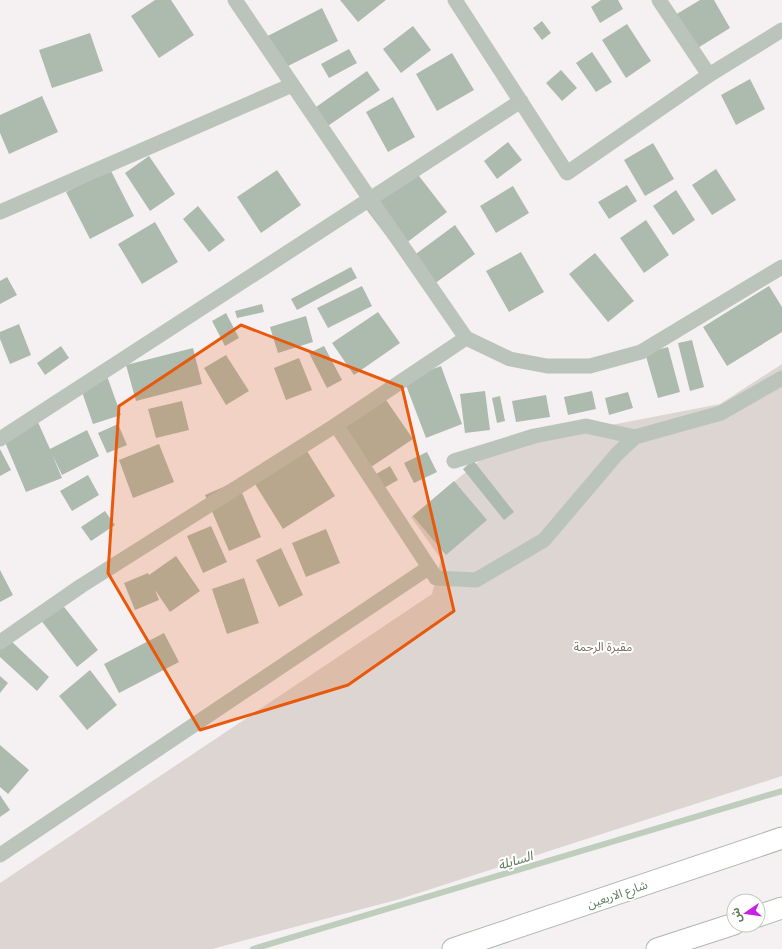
<svg xmlns="http://www.w3.org/2000/svg" width="782" height="949" font-family="'Open Sans','Noto Sans Arabic',sans-serif">
  <style>
    .green { fill: #dcd5d2 }
    .lines { fill: none; stroke-linecap: round; stroke-linejoin: round }
    .stream { stroke: #bfcdbd; stroke-width: 6 }
    .building { fill: #adbaae }
    .secondary-casing { stroke: #adb9ae; stroke-width: 23 }
    .minor { stroke: #bbc4bb; stroke-width: 15 }
    .secondary { stroke: #fff; stroke-width: 21 }
    .marked { fill: #e8590c; fill-opacity: 0.2; stroke: #e8590c; stroke-width: 3; stroke-linejoin: round }
    .labels { text-anchor: middle; dominant-baseline: central; stroke-width: 4; stroke-linejoin: round; paint-order: stroke }
    .park-label { font-size: 12px; fill: #7a6c62; stroke: #fff }
    .street-label { font-size: 12px; fill: #5f7d61; stroke: #fff }
    .water-label { font-size: 13px; font-style: italic; fill: #5e795a; stroke: #fff }
  </style>
  <rect width="100%" height="100%" fill="#f5f1f3"/>
  <path class="green" d="M 782,364 L 782,776 L 400,899 L 212,949 L 0,949 L 0,883 L 432,594 L 441,559 L 411,517 L 488,454 L 596,428 L 720,404 Z"/>
  <g class="lines">
    <path class="stream" d="M 253,949 L 782,791"/>
  </g>
  <path class="building" d="M 155,0 L 171,0 L 194,35 L 159,58 L 131,16 Z
    M 340,0 L 386,0 L 358,22 Z
    M 601,0 L 618,0 L 623,9 L 600,23 L 591,7 Z
    M 700,0 L 714,0 L 730,28 L 696,49 L 675,15 Z
    M 322,8 L 338,41 L 276,72 L 260,40 Z
    M 542,21 L 551,33 L 542,40 L 533,28 Z
    M 627,24 L 651,61 L 626,78 L 602,40 Z
    M 413,26 L 431,50 L 401,73 L 383,49 Z
    M 90,33 L 103,71 L 52,88 L 39,50 Z
    M 349,49 L 357,63 L 329,78 L 321,64 Z
    M 592,52 L 612,82 L 596,92 L 576,63 Z
    M 452,53 L 474,90 L 437,111 L 416,74 Z
    M 561,70 L 577,88 L 562,101 L 546,83 Z
    M 367,71 L 380,90 L 322,130 L 309,112 Z
    M 750,79 L 765,109 L 736,125 L 721,95 Z
    M 42,96 L 58,132 L 9,154 L 0,133 L 0,115 Z
    M 393,97 L 415,137 L 388,152 L 366,112 Z
    M 508,142 L 522,160 L 497,179 L 484,161 Z
    M 653,143 L 674,179 L 645,196 L 624,160 Z
    M 149,156 L 175,194 L 150,211 L 125,173 Z
    M 412,167 L 447,212 L 397,250 L 363,205 Z
    M 110,169 L 134,216 L 90,239 L 66,192 Z
    M 716,169 L 736,200 L 712,215 L 692,185 Z
    M 277,170 L 301,205 L 261,233 L 237,197 Z
    M 627,185 L 637,201 L 609,219 L 598,202 Z
    M 513,186 L 529,213 L 496,233 L 480,206 Z
    M 676,190 L 695,220 L 673,235 L 653,206 Z
    M 198,206 L 225,240 L 209,252 L 183,219 Z
    M 646,220 L 669,255 L 644,273 L 620,238 Z
    M 155,222 L 178,262 L 142,284 L 118,244 Z
    M 455,225 L 475,254 L 430,287 L 409,259 Z
    M 521,252 L 544,292 L 509,312 L 486,271 Z
    M 595,253 L 634,301 L 608,322 L 569,274 Z
    M 351,267 L 357,278 L 297,310 L 291,299 Z
    M 7,277 L 17,295 L 0,304 L 0,281 Z
    M 362,286 L 372,306 L 328,328 L 317,308 Z
    M 769,286 L 782,307 L 782,332 L 727,366 L 703,327 Z
    M 262,304 L 264,312 L 237,318 L 235,311 Z
    M 378,312 L 400,343 L 354,375 L 332,343 Z
    M 226,313 L 239,338 L 225,346 L 212,321 Z
    M 306,316 L 313,342 L 278,353 L 270,327 Z
    M 19,324 L 31,355 L 10,364 L 0,339 L 0,332 Z
    M 692,340 L 704,387 L 690,391 L 678,343 Z
    M 61,346 L 69,358 L 45,375 L 37,363 Z
    M 324,346 L 342,380 L 327,388 L 309,353 Z
    M 668,347 L 680,392 L 658,398 L 645,353 Z
    M 193,348 L 202,384 L 136,401 L 126,365 Z
    M 226,355 L 249,391 L 226,405 L 204,368 Z
    M 299,358 L 312,390 L 286,400 L 274,368 Z
    M 441,366 L 462,424 L 426,438 L 404,380 Z
    M 107,376 L 121,415 L 93,424 L 80,386 Z
    M 485,391 L 490,430 L 465,433 L 460,394 Z
    M 592,391 L 596,409 L 568,415 L 564,397 Z
    M 628,392 L 633,408 L 609,415 L 605,398 Z
    M 546,395 L 550,417 L 516,422 L 512,401 Z
    M 500,396 L 505,421 L 497,423 L 492,398 Z
    M 384,397 L 413,439 L 368,469 L 340,427 Z
    M 182,401 L 189,430 L 156,438 L 148,409 Z
    M 37,420 L 50,449 L 87,430 L 99,456 L 62,475 L 52,454 L 62,478 L 26,492 L 2,435 Z
    M 118,424 L 127,445 L 107,453 L 98,433 Z
    M 302,443 L 335,496 L 283,529 L 250,476 Z
    M 159,444 L 174,482 L 133,498 L 119,460 Z
    M 0,449 L 11,470 L 0,476 Z
    M 427,452 L 437,472 L 414,483 L 404,463 Z
    M 473,460 L 514,512 L 504,520 L 463,469 Z
    M 390,466 L 398,480 L 384,488 L 376,474 Z
    M 88,475 L 99,495 L 72,511 L 60,491 Z
    M 237,481 L 261,537 L 229,551 L 205,495 Z
    M 454,481 L 487,520 L 446,555 L 413,516 Z
    M 105,511 L 115,525 L 91,541 L 81,527 Z
    M 211,526 L 227,562 L 203,573 L 187,536 Z
    M 326,529 L 340,563 L 306,577 L 292,543 Z
    M 281,548 L 303,595 L 279,607 L 256,560 Z
    M 176,556 L 200,591 L 170,612 L 155,590 L 159,600 L 135,610 L 124,583 L 148,573 L 149,575 Z
    M 0,570 L 13,595 L 0,602 Z
    M 244,578 L 259,623 L 227,634 L 212,589 Z
    M 61,603 L 98,650 L 77,667 L 40,619 Z
    M 164,633 L 179,662 L 119,693 L 104,664 Z
    M 9,639 L 49,677 L 37,691 L 0,657 L 0,648 Z
    M 90,670 L 117,705 L 87,730 L 59,696 Z
    M 0,676 L 8,683 L 0,693 Z
    M 0,745 L 29,770 L 8,794 L 0,787 Z
    M 0,795 L 10,810 L 0,817 Z"/>
  <g class="lines">
    <defs>
      <path id="secondary" d="M 758,916 L 782,908
        M 453,949 L 782,838
        M 657,949 L 734,924"/>
    </defs>
    <use href="#secondary" class="secondary-casing"/>
    <path class="minor" d="M 235,0 L 370,199 L 466,338 L 510,359 L 547,366 L 590,366 L 641,352 L 782,267
      M 455,0 L 567,173 L 709,75 L 782,30
      M 659,0 L 709,75
      M 0,212 L 292,85
      M 336,425 L 436,578 L 476,580 L 544,540 L 617,454 L 635,437 L 721,413 L 782,378
      M 0,439 L 521,101
      M 454,461 L 534,436 L 586,426 L 635,437
      M 0,642 L 81,586 L 336,425 L 466,338
      M 0,855 L 428,568"/>
    <use href="#secondary" class="secondary"/>
  </g>
  <path class="marked" d="M 241,325 L 402,387 L 454,611 L 348,685 L 200,730 L 108,573 L 119,406 Z"/>
  <g class="labels">
    <g class="park-label">
      <text x="603" y="646">مقبرة الرحمة</text>
    </g>
    <g class="street-label">
      <text transform="translate(617 894) rotate(-19)">شارع الاربعين</text>
    </g>
    <g class="water-label">
      <text transform="translate(515 860) rotate(-17)">السايلة</text>
    </g>
  </g>
  <g transform="translate(746 913) rotate(257)"><circle r="19" fill="#ffffff" stroke="#bfcbc0"/>
  <path d="M0-3L7 15L0 10L-7 15Z" fill="#c720e6"/>
  <text y="-6" font-size="11" font-weight="bold" text-anchor="middle" fill="#5f7d61">ش</text>
  </g>
</svg>
